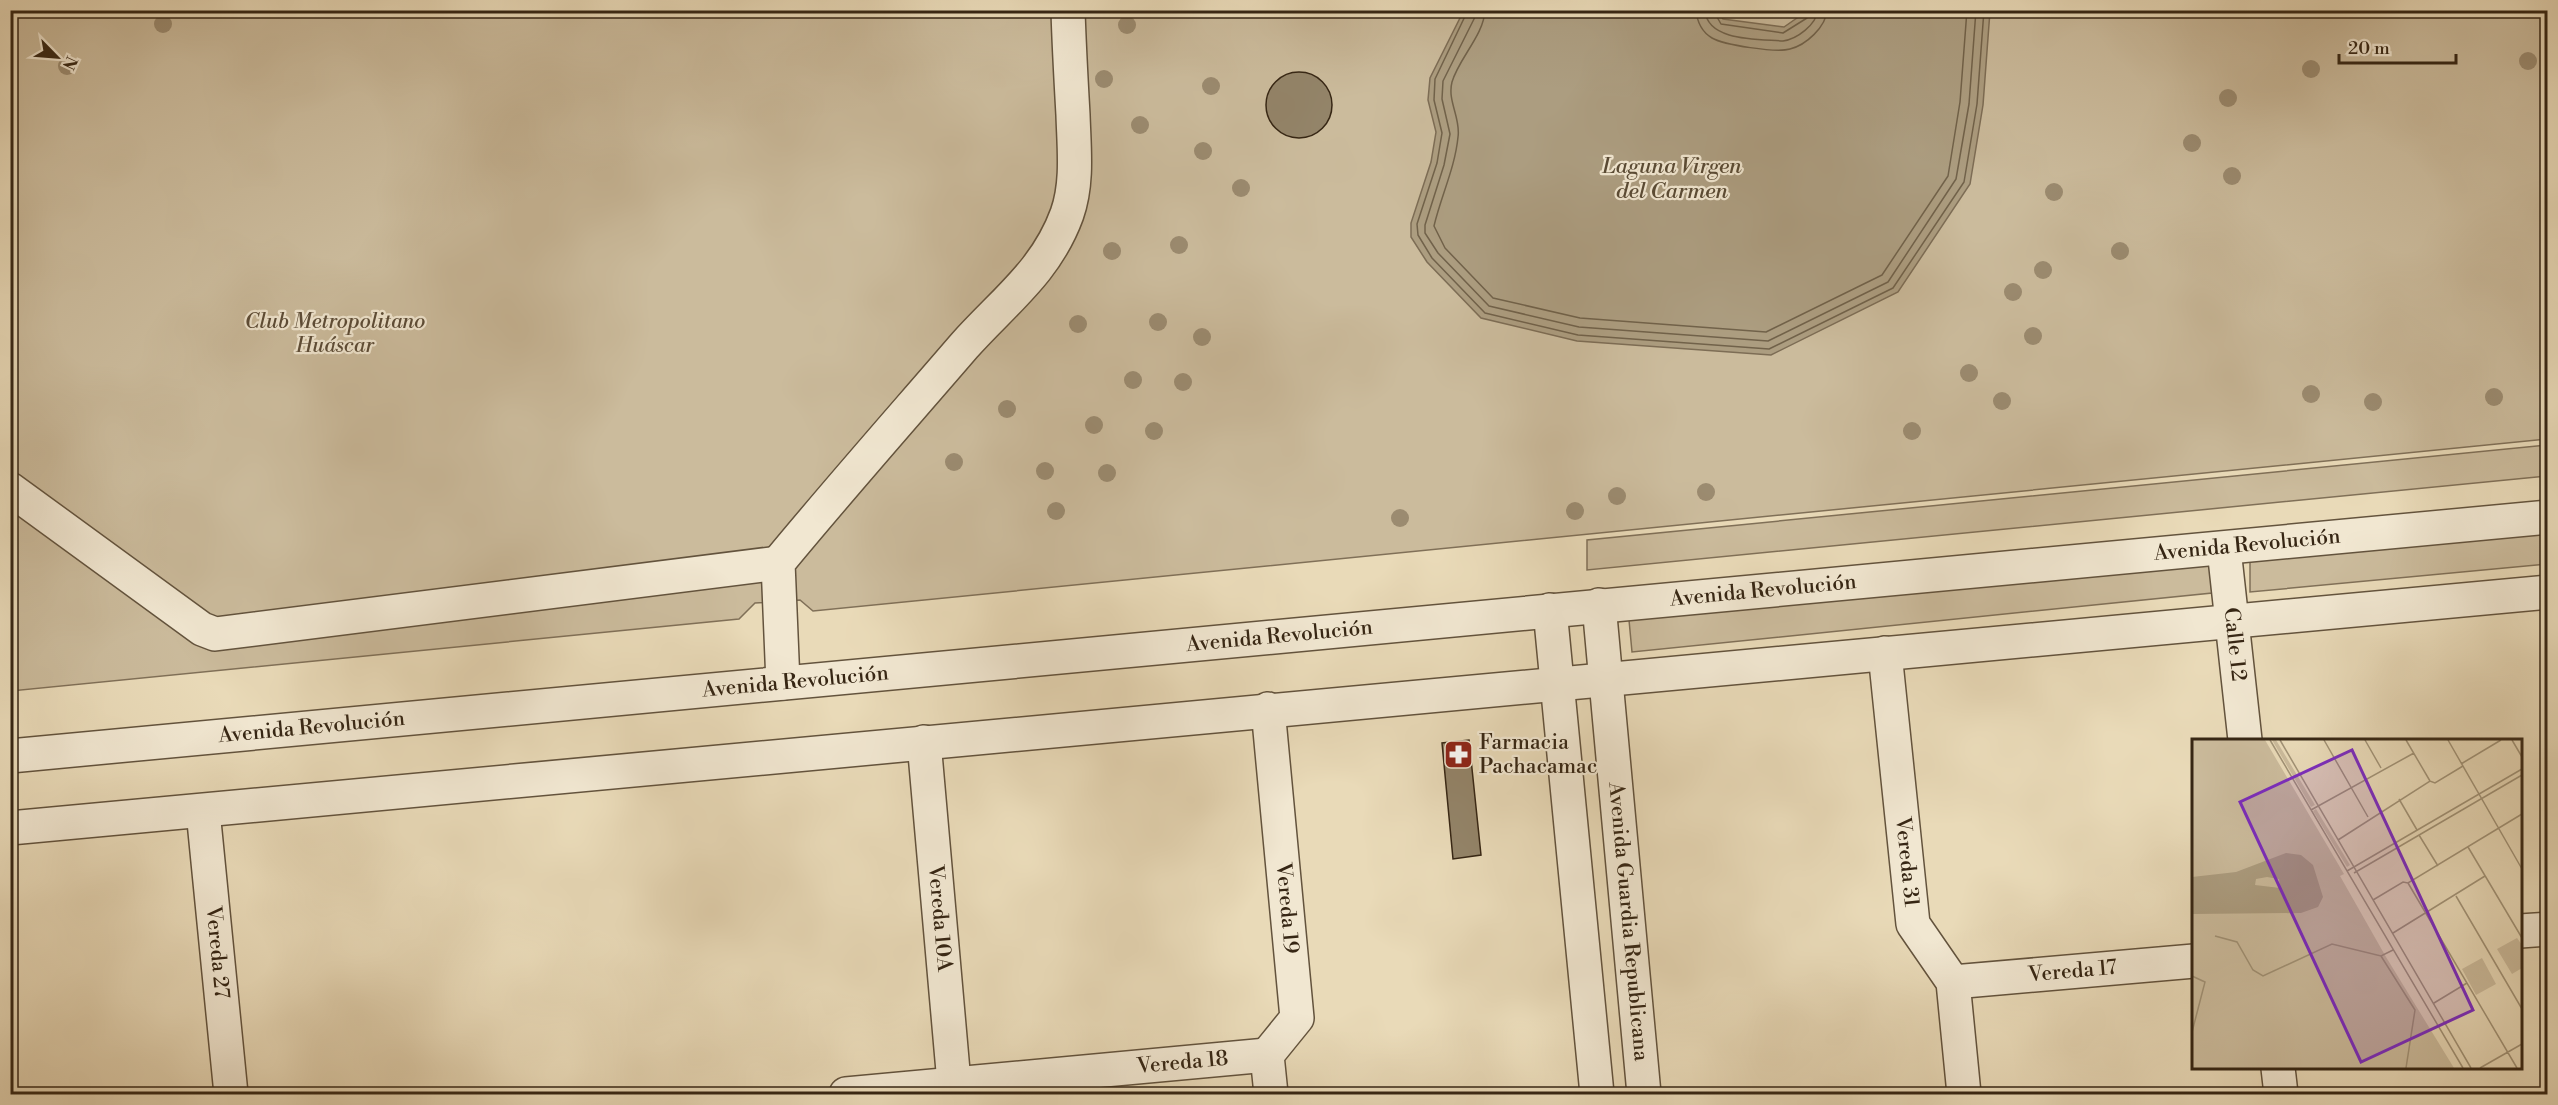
<svg xmlns="http://www.w3.org/2000/svg" width="2558" height="1105" font-family="'Libre Bodoni',serif">
  <style>
    .green { fill: #cbbb9c; stroke: #807058; stroke-width: 1.5 }
    .water { fill: #ac9d80; stroke: #7d6d55; stroke-width: 1.5 }
    .lines { fill: none; stroke-linecap: round; stroke-linejoin: round }
    .shore { stroke: #71624a; stroke-width: 1.5 }
    .building { fill: #938469; stroke: #362614; stroke-width: 1.5 }
    .minor-casing { stroke: #63533d; stroke-width: 36 }
    .minor { stroke: #f1e7d1; stroke-width: 33 }
    .tree { fill: #9b8b70 }
    .labels { text-anchor: middle; dominant-baseline: central; stroke-width: 4.5; stroke-linejoin: round; paint-order: stroke }
    .park-label { font-size: 21px; font-style: italic; fill: #5b4b36; stroke: #f1e7d1 }
    .street-label { font-size: 21px; fill: #362614; stroke: #f1e7d1 }
    .poi-label { font-size: 21px; fill: #362614; stroke: #f1e7d1; text-anchor: start }
    .water-label { font-size: 22px; font-style: italic; fill: #594a34; stroke: #f1e7d1 }
    .inset-road { fill: none; stroke: #a19276; stroke-width: 1.5 }
    .view { fill: #7b2cbf; fill-opacity: 0.15; stroke: #7b2cbf; stroke-width: 3 }
    .inset-edge { fill: none; stroke: #362614; stroke-width: 3 }
  </style>
  <rect width="100%" height="100%" fill="#e9dab8"/>
  <filter id="stains"><feTurbulence type="fractalNoise" baseFrequency=".00333" numOctaves="4"/><feColorMatrix values="0 0 0 0 .2 0 0 0 0 .09 0 0 0 0 .02 0 0 0 .5 -.17"/></filter>
  <radialGradient id="worn" r=".72"><stop offset=".6" stop-color="#630" stop-opacity="0"/><stop offset="1" stop-color="#630" stop-opacity=".3"/></radialGradient>
  <path class="green" d="M 11,11 L 2547,11 L 2547,439 L 813,611 L 800,600 L 755,603 L 739,619 L 11,691 Z
    M 2547,445 L 2547,476 L 1587,570 L 1587,540 Z
    M 2547,532 L 2547,564 L 2250,592 L 2250,560 Z
    M 2209,561 L 2212,593 L 1632,652 L 1629,620 Z"/>
  <path class="water" d="M 1464,10 L 1717,11 L 1723,19 L 1784,27 L 1807,11 L 1990,11 L 1983,105 L 1970,184 L 1898,292 L 1771,355 L 1577,341 L 1481,318 L 1427,262 L 1411,237 L 1411,223 L 1431,162 L 1436,132 L 1428,100 L 1430,78 Z"/>
  <g class="lines">
    <path class="shore" d="M 1468,10 L 1435,79 L 1434,100 L 1442,133 L 1437,163 L 1417,224 L 1418,235 L 1432,258 L 1485,313 L 1578,335 L 1769,349 L 1893,288 L 1964,182 L 1977,104 L 1984,10
      M 1476,10 L 1474,19 L 1443,81 L 1442,99 L 1450,134 L 1444,165 L 1425,225 L 1425,233 L 1438,253 L 1489,306 L 1579,327 L 1768,341 L 1888,282 L 1956,179 L 1969,104 L 1976,10
      M 1485,10 C 1484,35 1459,58 1452,82 C 1447,101 1461,118 1458,137 C 1455,168 1441,196 1434,226 L 1445,248 L 1493,298 L 1580,318 L 1766,332 L 1882,275 L 1948,176 L 1960,102 L 1967,10
      M 1696,10 C 1697,21 1702,32 1712,38 C 1724,45 1776,53 1790,49 C 1806,45 1826,27 1827,10
      M 1705,10 C 1707,42 1760,39 1783,41 C 1797,39 1816,25 1818,10
      M 1713,10 L 1721,24 L 1783,33 L 1807,18 L 1810,10"/>
  </g>
  <path class="building" d="M1266 105a33 33 0 1 1 66 0a33 33 0 1 1-66 0Z
    M 1469,740 L 1481,855 L 1453,859 L 1442,743 Z"/>
  <g class="lines">
    <defs>
      <g id="minor">
        <path d="M 10,489 L 202,629 L 215,634 L 778,563"/>
        <path id="s1" d="M 2224,549 L 2245,740"/>
        <path id="s2" d="M 1599,605 L 1644,1094"/>
        <path d="M 1550,610 L 1597,1094"/>
        <path id="s3" d="M 1885,653 L 1913,924 L 1953,982 L 1964,1094"/>
        <path d="M 783,683 L 778,563 C 839,489 902,418 964,346 C 1003,302 1046,272 1067,214 C 1078,183 1074,148 1073,115 C 1071,80 1069,45 1068,10"/>
        <path id="s4" d="M 1268,709 L 1297,1018 L 1267,1055 L 1271,1094"/>
        <path id="s5" d="M 924,742 L 955,1094"/>
        <path id="s6" d="M 10,756 L 2548,517"/>
        <path id="s7" d="M 203,811 L 231,1094"/>
        <path d="M 10,828 L 2548,592"/>
        <path d="M 2520,931 L 2548,929"/>
        <path id="s8" d="M 1953,982 L 2194,961"/>
        <path d="M 2278,1068 L 2281,1094"/>
        <path id="s9" d="M 846,1094 L 1267,1055"/>
      </g>
    </defs>
    <use href="#minor" class="minor-casing"/>
    <use href="#minor" class="minor"/>
  </g>
  <g class="tree">
    <circle cx="163" cy="24" r="9"/>
    <circle cx="1127" cy="25" r="9"/>
    <circle cx="2528" cy="61" r="9"/>
    <circle cx="67" cy="66" r="9"/>
    <circle cx="2311" cy="69" r="9"/>
    <circle cx="1104" cy="79" r="9"/>
    <circle cx="1211" cy="86" r="9"/>
    <circle cx="2228" cy="98" r="9"/>
    <circle cx="1140" cy="125" r="9"/>
    <circle cx="2192" cy="143" r="9"/>
    <circle cx="1203" cy="151" r="9"/>
    <circle cx="2232" cy="176" r="9"/>
    <circle cx="1241" cy="188" r="9"/>
    <circle cx="2054" cy="192" r="9"/>
    <circle cx="1179" cy="245" r="9"/>
    <circle cx="1112" cy="251" r="9"/>
    <circle cx="2120" cy="251" r="9"/>
    <circle cx="2043" cy="270" r="9"/>
    <circle cx="2013" cy="292" r="9"/>
    <circle cx="1158" cy="322" r="9"/>
    <circle cx="1078" cy="324" r="9"/>
    <circle cx="2033" cy="336" r="9"/>
    <circle cx="1202" cy="337" r="9"/>
    <circle cx="1969" cy="373" r="9"/>
    <circle cx="1133" cy="380" r="9"/>
    <circle cx="1183" cy="382" r="9"/>
    <circle cx="2311" cy="394" r="9"/>
    <circle cx="2494" cy="397" r="9"/>
    <circle cx="2002" cy="401" r="9"/>
    <circle cx="2373" cy="402" r="9"/>
    <circle cx="1007" cy="409" r="9"/>
    <circle cx="1094" cy="425" r="9"/>
    <circle cx="1154" cy="431" r="9"/>
    <circle cx="1912" cy="431" r="9"/>
    <circle cx="954" cy="462" r="9"/>
    <circle cx="1045" cy="471" r="9"/>
    <circle cx="1107" cy="473" r="9"/>
    <circle cx="1706" cy="492" r="9"/>
    <circle cx="1617" cy="496" r="9"/>
    <circle cx="1056" cy="511" r="9"/>
    <circle cx="1575" cy="511" r="9"/>
    <circle cx="1400" cy="518" r="9"/>
  </g>
  <defs>
    <symbol id="pharmacy-square" viewBox="-11 -11 22 22"><rect x="-9" y="-9" width="18" height="18" rx="4" fill="#8f2418" stroke="#f1e7d1"/><path d="M-2-6h4v4h4v4h-4v4h-4v-4h-4v-4h4Z" fill="#fff"/></symbol>
  </defs>
  <g fill-rule="evenodd">
    <use href="#pharmacy-square" x="1442" y="738" width="33" height="33"/>
  </g>
  <g class="labels">
    <g class="park-label">
      <text x="335" y="322">Club Metropolitano<tspan x="335" dy="24">Huáscar</tspan></text>
    </g>
    <g class="street-label">
      <text stroke="none"><textPath href="#s6" startOffset="2247">Avenida Revolución</textPath></text>
      <text stroke="none"><textPath href="#s6" startOffset="1761">Avenida Revolución</textPath></text>
      <text stroke="none"><textPath href="#s6" startOffset="1275">Avenida Revolución</textPath></text>
      <text stroke="none"><textPath href="#s1" startOffset="96">Calle 12</textPath></text>
      <text stroke="none"><textPath href="#s6" startOffset="789">Avenida Revolución</textPath></text>
      <text stroke="none"><textPath href="#s6" startOffset="303">Avenida Revolución</textPath></text>
      <text stroke="none"><textPath href="#s3" startOffset="210">Vereda 31</textPath></text>
      <text stroke="none"><textPath href="#s4" startOffset="200">Vereda 19</textPath></text>
      <text stroke="none"><textPath href="#s5" startOffset="177">Vereda 10A</textPath></text>
      <text stroke="none"><textPath href="#s2" startOffset="318">Avenida Guardia Republicana</textPath></text>
      <text stroke="none"><textPath href="#s7" startOffset="142">Vereda 27</textPath></text>
      <text stroke="none"><textPath href="#s8" startOffset="120">Vereda 17</textPath></text>
      <text stroke="none"><textPath href="#s9" startOffset="338">Vereda 18</textPath></text>
    </g>
    <g class="poi-label">
      <text x="1479" y="743">Farmacia<tspan x="1479" dy="24">Pachacamac</tspan></text>
    </g>
    <g class="water-label">
      <text x="1672" y="166">Laguna Virgen<tspan x="1672" dy="25">del Carmen</tspan></text>
    </g>
  </g>
  <g transform="translate(2192 739)">
    <rect width="330" height="330" fill="#e9dab8"/>
    <path d="M 0,1 L 73,1 L 152,135 L 148,137 L 194,218 L 262,329 L 0,329 ZM 80,1 L 84,1 L 123,66 L 119,68 ZM 124,70 L 158,126 L 155,128 L 121,72 ZM 325,199 L 330,206 L 330,229 L 320,235 L 305,210 ZM 290,219 L 304,245 L 284,256 L 270,230 Z" fill="#cbbb9c"/>
    <path d="M 94,114 L 109,116 L 121,126 L 131,158 L 126,168 L 109,174 L 0,175 L 0,138 L 44,133 ZM 75,138 L 87,140 L 88,149 L 63,146 L 64,140 Z" fill="#ac9d80" fill-rule="evenodd"/>
    <path class="inset-road" d="M 78,1 L 271,329M 88,1 L 279,329M 132,1 L 176,78M 173,1 L 189,29M 214,1 L 238,42M 256,1 L 330,130M 320,1 L 330,18M 269,25 L 309,1M 207,60 L 225,91M 119,71 L 222,14M 227,96 L 246,127M 146,101 L 238,42 L 243,44 L 271,27M 276,108 L 330,199M 155,132 L 330,30M 162,134 L 330,36M 216,144 L 325,329M 264,157 L 330,270M 181,161 L 211,143 L 216,144 L 330,75M 201,194 L 293,137M 23,197 L 45,203 L 61,231 L 71,237 L 140,205 L 189,217 L 201,211M 189,217 L 223,271 L 214,329M 0,237 L 13,243 L 0,293M 242,264 L 275,244M 288,329 L 330,305"/>
    <path class="view" d="M 160,11 L 281,271 L 169,323 L 48,63 Z"/>
    <rect width="330" height="330" class="inset-edge"/>
  </g>
  <rect width="2558" height="1105" fill="none" stroke="#e9dab8" stroke-width="36"/>
  <rect x="12" y="12" width="2534" height="1081" fill="none" stroke="#362614" stroke-width="3"/>
  <rect x="18" y="18" width="2522" height="1069" fill="none" stroke="#362614" stroke-width="1.5"/>
  <g transform="translate(57 57) rotate(115)" stroke="#f1e7d1" stroke-width="4.5" paint-order="stroke">
  <path d="M0-4.5L10 22L0 15L-10 22Z" fill="#362614"/>
  <text y="-9" font-size="16" font-weight="bold" text-anchor="middle" fill="#362614">N</text>
  </g>
  <path d="M2339 54v9h117v-9" fill="none" stroke="#362614" stroke-width="3"/>
  <text x="2348" y="54" font-size="18" fill="#362614" stroke="#f1e7d1" stroke-width="4.5" paint-order="stroke">20 m</text>
  <rect width="100%" height="100%" filter="url(#stains)"/>
  <rect width="100%" height="100%" fill="url(#worn)"/>
</svg>
